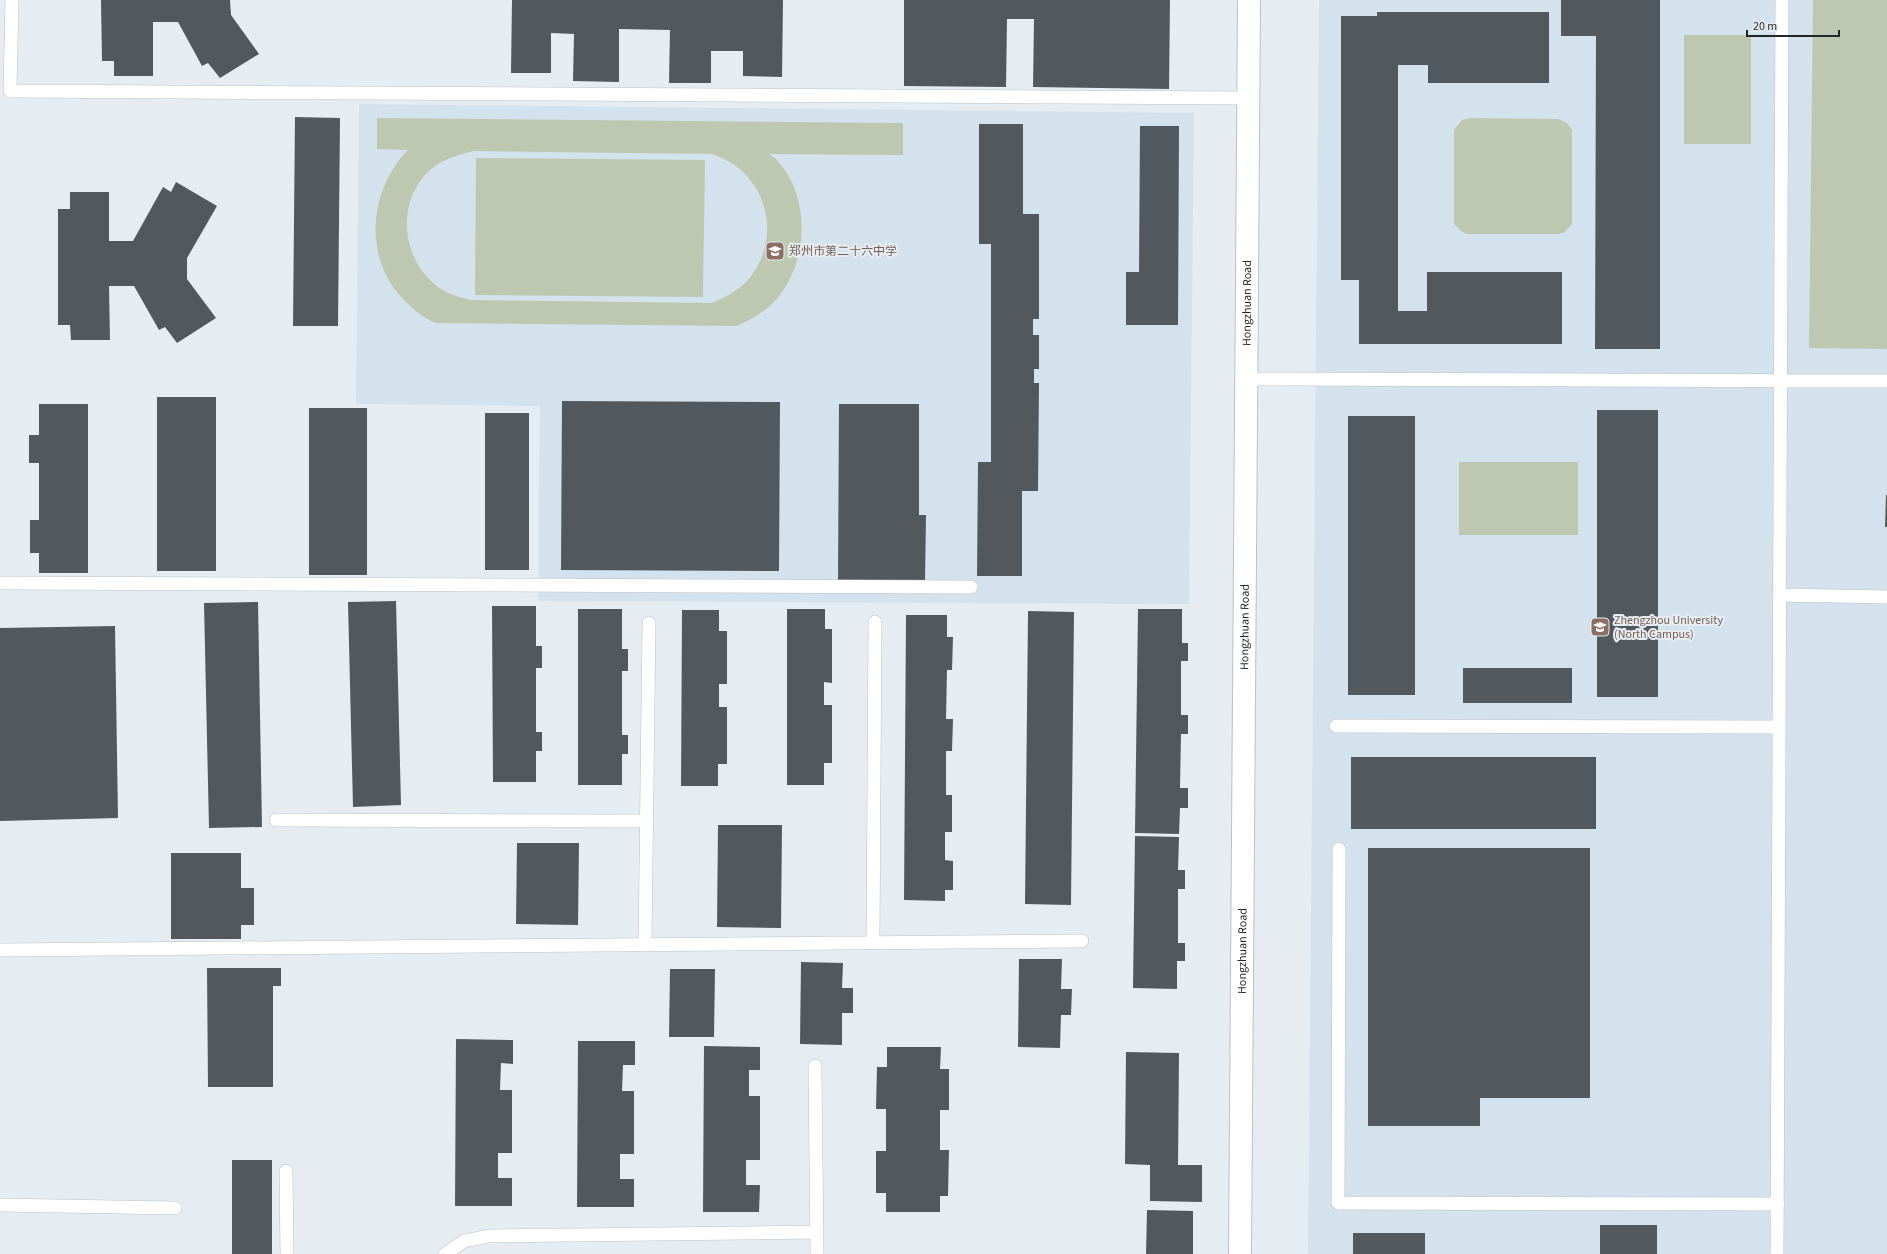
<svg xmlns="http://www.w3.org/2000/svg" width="1887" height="1254" font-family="'Source Sans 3','Noto Sans SC',sans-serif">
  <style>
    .built { fill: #d4e2ed }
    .green { fill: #bec8b1; fill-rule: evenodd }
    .building { fill: #52595e }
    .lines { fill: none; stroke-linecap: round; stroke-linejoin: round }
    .service-casing { stroke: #bac1c7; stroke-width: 14 }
    .tertiary-casing { stroke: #bac1c7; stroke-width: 24 }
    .service { stroke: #fff; stroke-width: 13 }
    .tertiary { stroke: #fff; stroke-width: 22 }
    .labels { text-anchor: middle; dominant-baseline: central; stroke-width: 4; stroke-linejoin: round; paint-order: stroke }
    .education-label { font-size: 12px; fill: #785e54; stroke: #e5edf3; text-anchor: start }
    .street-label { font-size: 12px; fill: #242729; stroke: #e5edf3 }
  </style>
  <rect width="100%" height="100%" fill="#e5edf3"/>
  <path class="built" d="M 1319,0 L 1887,0 L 1887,1254 L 1308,1254 Z
    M 359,104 L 1194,113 L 1189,604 L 538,601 L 540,406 L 356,404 Z"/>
  <path class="green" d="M 1813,0 L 1887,0 L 1887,349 L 1809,348 Z
    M 1684,35 L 1751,35 L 1751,144 L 1684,144 Z
    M 377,118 L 903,123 L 903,155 L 769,154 C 771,156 776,158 778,161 C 813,201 808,269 771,305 C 761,314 749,320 737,326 L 436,323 C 422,318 413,309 402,298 C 363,256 369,190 408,150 L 377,149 ZM 473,151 L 713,154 C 724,159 736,164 744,173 C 775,204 775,254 743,285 C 734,293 723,298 712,303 L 471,300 C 459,297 448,294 438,287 C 401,259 395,201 431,169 C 443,159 458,155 473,151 Z
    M 1470,118 L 1558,119 L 1567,123 L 1572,130 L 1572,224 L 1565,232 L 1559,234 L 1467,234 L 1461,231 L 1454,224 L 1454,130 L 1462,120 Z
    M 476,158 L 705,160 L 703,297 L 475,295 Z
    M 1578,462 L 1578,535 L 1459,535 L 1459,462 Z"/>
  <path class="building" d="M 101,0 L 230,0 L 231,15 L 259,54 L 220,78 L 208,63 L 202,66 L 178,22 L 153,22 L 153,76 L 114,76 L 114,61 L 102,61 Z
    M 512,0 L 783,0 L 782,77 L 743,76 L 743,51 L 711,51 L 711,83 L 669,83 L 670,30 L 619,29 L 619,82 L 573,81 L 574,34 L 551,33 L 551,73 L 511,73 Z
    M 904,0 L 1170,0 L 1169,89 L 1033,87 L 1034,19 L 1007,19 L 1006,87 L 904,86 Z
    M 1561,0 L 1660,0 L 1660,349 L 1595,349 L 1596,36 L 1561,36 Z
    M 1377,12 L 1549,12 L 1549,83 L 1428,83 L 1428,65 L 1398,65 L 1398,311 L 1427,311 L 1427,272 L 1562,272 L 1562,344 L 1359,344 L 1359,280 L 1341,280 L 1341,16 L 1377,16 Z
    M 295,117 L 340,118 L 338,326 L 293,326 Z
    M 979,124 L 1023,124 L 1023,214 L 1039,214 L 1039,319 L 1033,319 L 1033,335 L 1039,335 L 1039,369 L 1034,369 L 1034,383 L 1039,383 L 1038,491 L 1022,491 L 1022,576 L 977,576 L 978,462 L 991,462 L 991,244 L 979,244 Z
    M 1140,126 L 1179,126 L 1178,325 L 1126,325 L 1126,272 L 1139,272 Z
    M 176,182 L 217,206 L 187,258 L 187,279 L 216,318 L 177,343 L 165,327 L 159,330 L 134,286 L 109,286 L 110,340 L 71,340 L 70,325 L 58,325 L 58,209 L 70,209 L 70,192 L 109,192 L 109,241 L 133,241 L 163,187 L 171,192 Z
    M 157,397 L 216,397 L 216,571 L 157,571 Z
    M 562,401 L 780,402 L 779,571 L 561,570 Z
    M 39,404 L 88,404 L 88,573 L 39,573 L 39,553 L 30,553 L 30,520 L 39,520 L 39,463 L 29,463 L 29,435 L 39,435 Z
    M 839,404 L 919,404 L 919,515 L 926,515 L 925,581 L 838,580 Z
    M 309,408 L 367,408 L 367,575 L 309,575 Z
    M 1597,410 L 1658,410 L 1658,697 L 1597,697 Z
    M 485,413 L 529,413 L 529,570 L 485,570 Z
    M 1348,416 L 1415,416 L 1415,695 L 1348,695 Z
    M 1886,495 L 1887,495 L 1887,527 L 1885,527 Z
    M 396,601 L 401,805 L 353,807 L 348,602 Z
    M 258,602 L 262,827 L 209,828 L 204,603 Z
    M 492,606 L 536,606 L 536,646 L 542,646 L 542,668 L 536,668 L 536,732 L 542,732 L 542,751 L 536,751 L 536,782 L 493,782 Z
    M 578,609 L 622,609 L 622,649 L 628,649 L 628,671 L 622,671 L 622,735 L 628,735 L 628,754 L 622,754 L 622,785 L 578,785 Z
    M 787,609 L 825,609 L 825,629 L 832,629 L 832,683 L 824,682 L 824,705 L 832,705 L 832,763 L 824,763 L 824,785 L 787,785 Z
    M 1138,609 L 1182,609 L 1182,643 L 1188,643 L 1188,661 L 1181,661 L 1181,715 L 1188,715 L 1188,734 L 1181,734 L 1180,788 L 1188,788 L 1188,808 L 1180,808 L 1179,834 L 1135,833 Z
    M 682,610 L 719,610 L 719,631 L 727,631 L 727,684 L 719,684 L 719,707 L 727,707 L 727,764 L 718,764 L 718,786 L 681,786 Z
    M 1028,611 L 1074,612 L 1071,905 L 1025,904 Z
    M 906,615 L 947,615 L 947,637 L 953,637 L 952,670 L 947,670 L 946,719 L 953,719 L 952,751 L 946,751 L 946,795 L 952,795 L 952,832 L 945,832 L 945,860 L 953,861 L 953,890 L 945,890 L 945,901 L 904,900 Z
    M 115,626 L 118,818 L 0,821 L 0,628 Z
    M 1463,668 L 1572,668 L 1572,703 L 1463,703 Z
    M 1351,757 L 1596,757 L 1596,829 L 1351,829 Z
    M 718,825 L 782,825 L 781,928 L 717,927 Z
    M 1135,836 L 1179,837 L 1178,870 L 1185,870 L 1185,889 L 1178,889 L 1178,943 L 1185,943 L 1185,961 L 1177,961 L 1177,989 L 1133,988 Z
    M 517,843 L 579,843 L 578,925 L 516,924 Z
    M 1368,848 L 1590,848 L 1590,1098 L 1480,1098 L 1480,1126 L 1368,1126 Z
    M 171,853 L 241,853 L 241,888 L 254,888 L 254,925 L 241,925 L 241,939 L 171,939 Z
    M 1019,959 L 1062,959 L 1061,989 L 1072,989 L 1071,1015 L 1061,1015 L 1060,1048 L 1018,1047 Z
    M 801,962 L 843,963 L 842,988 L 853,988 L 853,1013 L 842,1013 L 842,1045 L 800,1044 Z
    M 207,968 L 281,968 L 281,986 L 273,986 L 273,1087 L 208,1087 Z
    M 670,969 L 715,969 L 714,1037 L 669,1037 Z
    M 456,1039 L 513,1040 L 513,1064 L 501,1063 L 500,1090 L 512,1090 L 512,1153 L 498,1153 L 498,1178 L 512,1178 L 512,1206 L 455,1206 Z
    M 578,1041 L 635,1041 L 635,1065 L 623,1065 L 622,1091 L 634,1091 L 634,1154 L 620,1154 L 620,1179 L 634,1179 L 634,1207 L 577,1207 Z
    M 704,1046 L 760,1047 L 760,1070 L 749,1070 L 749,1096 L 760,1096 L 760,1160 L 746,1160 L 746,1185 L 760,1185 L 759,1212 L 703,1212 Z
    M 887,1047 L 941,1047 L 940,1069 L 949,1069 L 949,1110 L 940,1110 L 940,1150 L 949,1150 L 948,1196 L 940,1196 L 940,1212 L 886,1212 L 886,1193 L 876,1193 L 876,1151 L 886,1151 L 886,1109 L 876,1109 L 877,1067 L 887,1067 Z
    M 1126,1052 L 1179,1053 L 1178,1165 L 1202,1165 L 1202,1202 L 1150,1201 L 1150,1165 L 1125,1164 Z
    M 232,1160 L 272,1160 L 272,1254 L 232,1254 Z
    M 1147,1210 L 1193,1211 L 1193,1254 L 1146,1254 Z
    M 1600,1225 L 1657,1225 L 1657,1254 L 1600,1254 Z
    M 1353,1233 L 1425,1233 L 1425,1254 L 1353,1254 Z"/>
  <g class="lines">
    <defs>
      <path id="service" d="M 12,0 L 10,91 L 1249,98
        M 1247,379 L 1887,381
        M 0,583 L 971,587
        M 1780,595 L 1887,597
        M 1336,726 L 1779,727
        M 276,820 L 647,821
        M 1339,849 L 1338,1203 L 1778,1204
        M 873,942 L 875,622
        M 645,945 L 649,623
        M 0,950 L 1082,941
        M 815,1066 L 817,1254
        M 286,1171 L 287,1254
        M 0,1205 L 175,1208
        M 445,1254 L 464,1241 L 489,1236 L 816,1232
        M 1777,1254 L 1782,0"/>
      <g id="tertiary">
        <path id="s1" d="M 1240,1254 L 1249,0"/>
      </g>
    </defs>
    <use href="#service" class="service-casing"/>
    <use href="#tertiary" class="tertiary-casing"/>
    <use href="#service" class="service"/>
    <use href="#tertiary" class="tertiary"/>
  </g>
  <defs>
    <symbol id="school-square" viewBox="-11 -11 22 22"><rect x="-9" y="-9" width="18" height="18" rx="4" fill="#8d6e63" stroke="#e5edf3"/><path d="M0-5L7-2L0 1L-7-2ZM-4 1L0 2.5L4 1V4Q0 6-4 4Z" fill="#fff"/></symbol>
    <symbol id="university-square" viewBox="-11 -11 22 22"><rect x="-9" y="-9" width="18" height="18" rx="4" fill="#8d6e63" stroke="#e5edf3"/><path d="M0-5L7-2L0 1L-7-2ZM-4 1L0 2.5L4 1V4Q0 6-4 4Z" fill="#fff"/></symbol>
  </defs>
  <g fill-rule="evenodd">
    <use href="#school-square" x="764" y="240" width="22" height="22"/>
    <use href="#university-square" x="1589" y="616" width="22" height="22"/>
  </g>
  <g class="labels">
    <g class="education-label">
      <text x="789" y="251">郑州市第二十六中学</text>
      <text x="1614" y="620">Zhengzhou University<tspan x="1614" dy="14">(North Campus)</tspan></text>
    </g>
    <g class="street-label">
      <text stroke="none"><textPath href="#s1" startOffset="951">Hongzhuan Road</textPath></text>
      <text stroke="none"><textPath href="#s1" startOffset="627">Hongzhuan Road</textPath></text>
      <text stroke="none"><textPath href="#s1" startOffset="303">Hongzhuan Road</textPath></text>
    </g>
  </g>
  <path d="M1747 30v6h92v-6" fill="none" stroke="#242729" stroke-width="2"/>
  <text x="1753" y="30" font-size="12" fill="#242729" stroke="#e5edf3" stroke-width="3" paint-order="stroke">20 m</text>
</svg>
